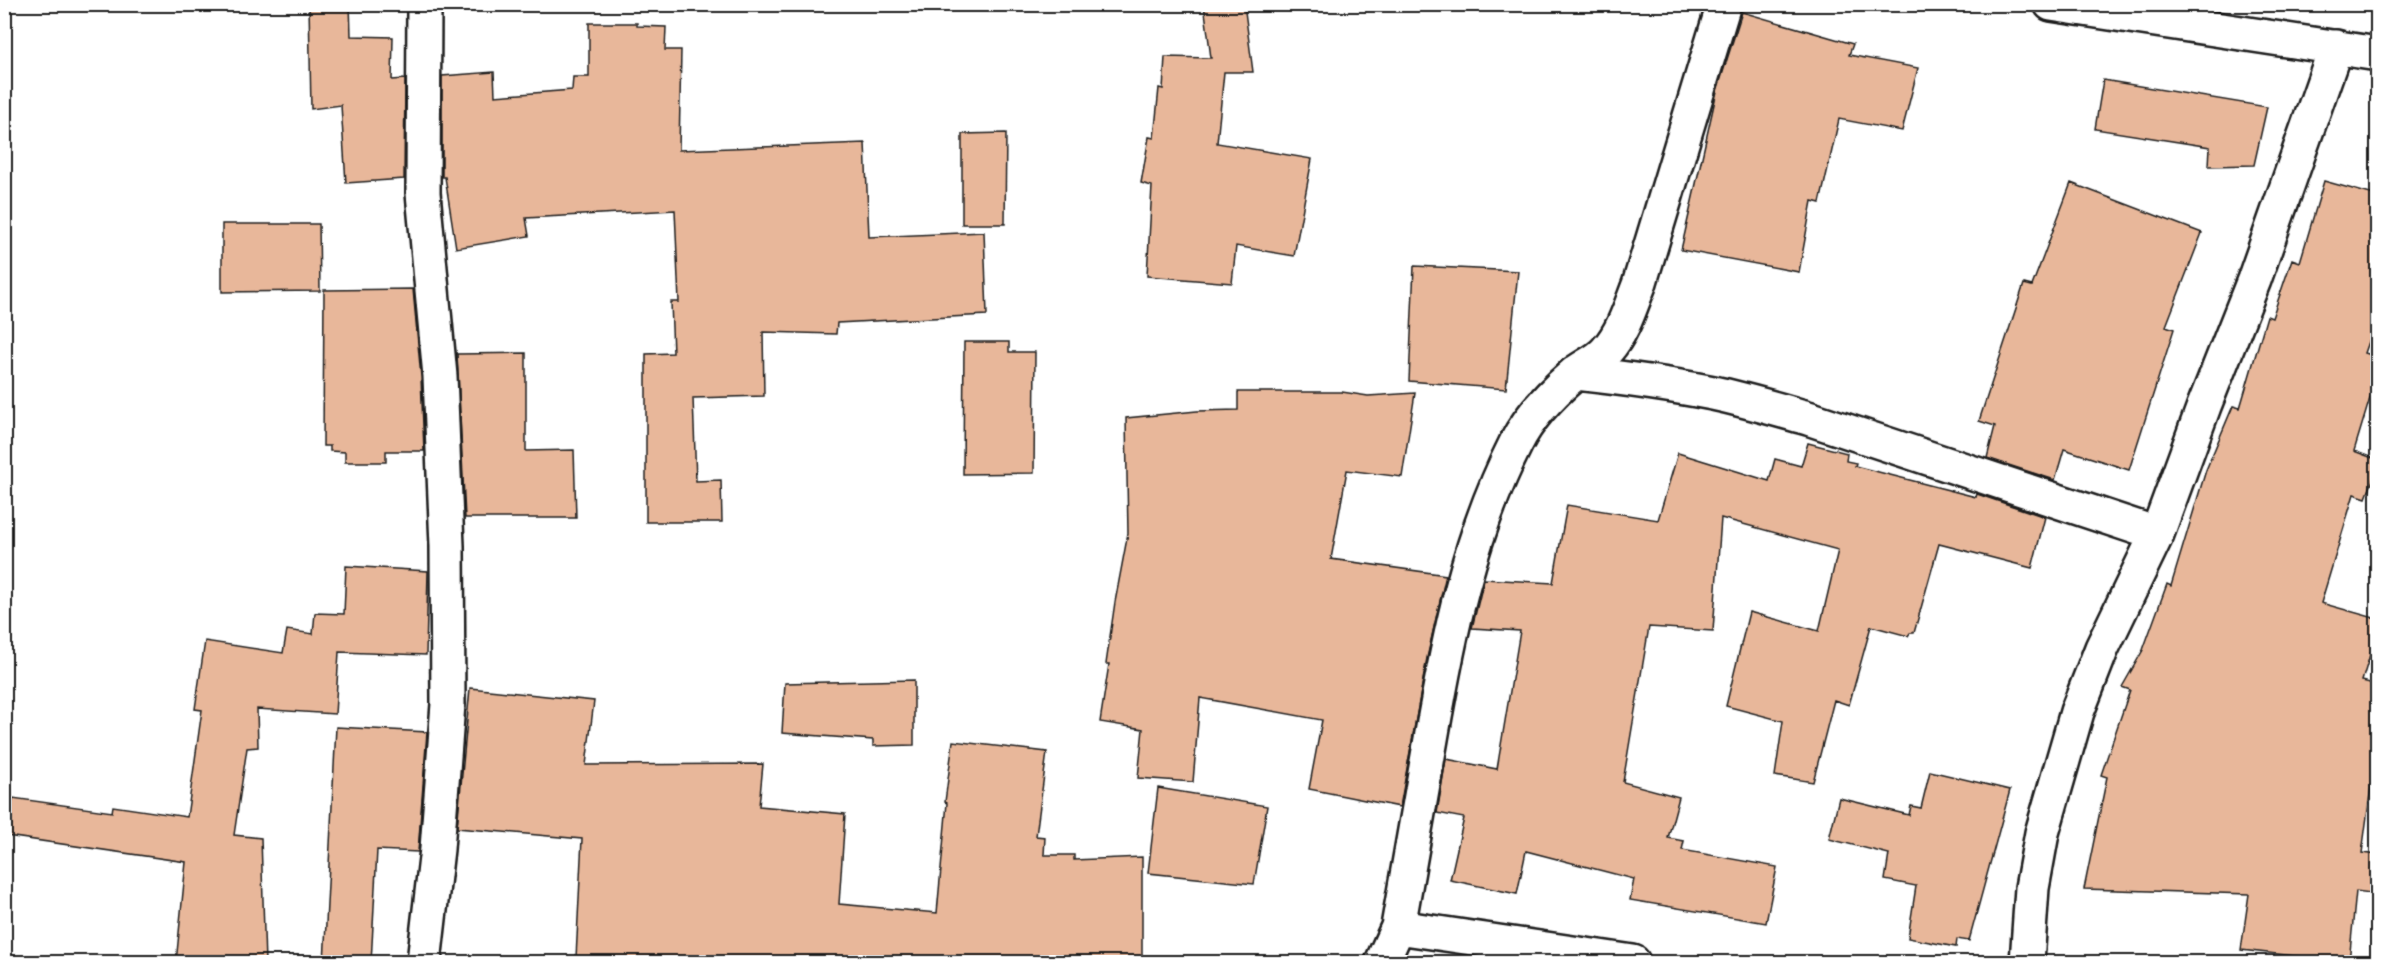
<svg xmlns="http://www.w3.org/2000/svg" width="2382" height="967" font-family="Mali,sans-serif">
  <style>
    .building { fill: #e8b79a; stroke: #1c1c1c; stroke-width: 1.5 }
    .lines { fill: none; stroke-linecap: round; stroke-linejoin: round }
    .minor-casing { stroke: #1c1c1c; stroke-width: 38 }
    .secondary-casing { stroke: #1c1c1c; stroke-width: 38 }
    .minor { stroke: #fff; stroke-width: 33 }
    .secondary { stroke: #fff; stroke-width: 33 }
  </style>
  <rect width="100%" height="100%" fill="#fff"/>
  <filter id="ink" filterUnits="userSpaceOnUse"><feTurbulence type="fractalNoise" baseFrequency=".0167" numOctaves="2"/><feDisplacementMap in="SourceGraphic" scale="12" xChannelSelector="R" yChannelSelector="G"/><feConvolveMatrix kernelMatrix="1 2 1 2 8 2 1 2 1" color-interpolation-filters="sRGB"/></filter>
  <g filter="url(#ink)">
    <path class="building" d="M 309,4 L 350,4 L 351,36 L 393,37 L 392,80 L 405,79 L 404,179 L 346,183 L 341,105 L 311,109 Z
      M 1204,4 L 1244,4 L 1253,72 L 1224,72 L 1217,143 L 1312,159 L 1294,256 L 1236,246 L 1232,283 L 1147,276 L 1152,186 L 1141,183 L 1149,137 L 1154,138 L 1159,88 L 1163,89 L 1165,57 L 1211,58 Z
      M 1742,12 L 1853,44 L 1849,55 L 1918,68 L 1902,131 L 1839,119 L 1820,203 L 1812,201 L 1799,272 L 1681,250 L 1717,91 Z
      M 589,23 L 637,23 L 637,26 L 666,27 L 665,50 L 681,50 L 679,150 L 865,143 L 869,237 L 984,232 L 987,315 L 837,323 L 836,334 L 763,332 L 764,396 L 693,398 L 696,481 L 721,480 L 722,522 L 646,522 L 646,354 L 673,353 L 671,302 L 679,302 L 675,210 L 526,218 L 529,236 L 456,248 L 445,177 L 442,177 L 442,76 L 494,72 L 495,96 L 572,90 L 573,77 L 589,77 Z
      M 2103,80 L 2267,107 L 2254,165 L 2209,166 L 2210,147 L 2095,129 Z
      M 1006,133 L 1005,224 L 962,224 L 962,134 Z
      M 2324,181 L 2378,196 L 2378,316 L 2365,353 L 2378,357 L 2378,372 L 2354,451 L 2378,460 L 2378,467 L 2366,498 L 2354,494 L 2321,603 L 2378,619 L 2378,629 L 2362,681 L 2378,685 L 2378,735 L 2362,853 L 2378,855 L 2378,894 L 2356,891 L 2349,962 L 2241,950 L 2249,894 L 2084,889 L 2107,777 L 2101,775 L 2130,690 L 2122,687 L 2143,650 L 2167,584 L 2171,586 L 2206,470 L 2233,406 L 2240,408 L 2267,316 L 2272,318 L 2292,259 L 2300,262 Z
      M 2071,183 L 2202,233 L 2166,326 L 2174,329 L 2129,470 L 2064,449 L 2055,480 L 1987,458 L 1995,426 L 1979,421 L 2024,284 L 2032,286 Z
      M 222,224 L 319,224 L 320,291 L 222,292 Z
      M 1414,266 L 1518,271 L 1506,389 L 1409,381 Z
      M 413,289 L 421,377 L 424,451 L 386,451 L 386,462 L 345,462 L 345,452 L 330,451 L 330,446 L 323,446 L 324,290 Z
      M 964,342 L 1009,342 L 1009,352 L 1035,352 L 1034,473 L 963,474 Z
      M 526,353 L 526,451 L 574,450 L 576,518 L 465,518 L 457,354 Z
      M 1238,392 L 1342,392 L 1368,396 L 1415,393 L 1402,477 L 1347,470 L 1331,559 L 1446,575 L 1427,658 L 1400,807 L 1309,789 L 1322,720 L 1200,698 L 1193,782 L 1138,778 L 1143,729 L 1100,722 L 1109,664 L 1106,664 L 1115,602 L 1128,533 L 1126,418 L 1197,411 L 1238,410 Z
      M 1808,443 L 1847,453 L 1846,461 L 1856,463 L 1855,466 L 1976,497 L 1977,494 L 2045,517 L 2032,568 L 1939,544 L 1914,633 L 1910,633 L 1908,636 L 1871,626 L 1849,705 L 1834,700 L 1813,782 L 1775,776 L 1783,721 L 1726,706 L 1749,612 L 1819,631 L 1838,550 L 1721,518 L 1713,631 L 1649,627 L 1623,782 L 1679,797 L 1668,838 L 1684,841 L 1682,850 L 1777,867 L 1766,923 L 1630,900 L 1634,879 L 1526,851 L 1517,894 L 1450,880 L 1464,818 L 1437,813 L 1446,759 L 1497,769 L 1520,631 L 1472,628 L 1484,579 L 1553,583 L 1567,505 L 1658,520 L 1678,453 L 1769,481 L 1775,459 L 1801,466 Z
      M 346,566 L 428,571 L 426,655 L 339,652 L 335,714 L 257,709 L 258,747 L 247,748 L 234,835 L 261,838 L 265,963 L 176,963 L 186,862 L 7,836 L 13,798 L 112,812 L 113,806 L 187,817 L 202,710 L 195,709 L 205,641 L 283,653 L 287,630 L 313,634 L 315,613 L 344,614 Z
      M 914,680 L 914,745 L 873,746 L 873,740 L 782,733 L 785,683 Z
      M 470,688 L 594,701 L 586,765 L 763,764 L 759,806 L 845,814 L 839,904 L 937,913 L 947,803 L 945,802 L 953,741 L 1047,752 L 1036,836 L 1045,837 L 1044,855 L 1074,855 L 1074,860 L 1142,857 L 1142,963 L 680,963 L 576,958 L 582,839 L 457,828 Z
      M 336,727 L 427,732 L 418,852 L 377,850 L 371,963 L 324,963 Z
      M 1930,771 L 2010,790 L 1969,941 L 1957,939 L 1956,947 L 1908,938 L 1916,886 L 1885,880 L 1889,854 L 1829,839 L 1839,798 L 1909,815 L 1911,806 L 1921,808 Z
      M 1158,788 L 1267,806 L 1254,884 L 1148,873 Z"/>
    <g class="lines">
      <defs>
        <path id="minor" d="M 1576,373 C 1622,378 1667,384 1713,393 C 1746,400 1779,410 1811,419 L 2157,534
          M 1398,927 L 1633,962
          M 424,962 L 437,849 L 448,704 L 447,546 L 440,376 L 423,193 L 424,4
          M 1382,962 L 1398,927 C 1409,864 1420,801 1431,739 C 1449,635 1468,538 1516,443 C 1529,417 1552,393 1574,374 C 1584,366 1599,360 1607,350 C 1623,332 1630,308 1639,285 L 1724,4
          M 2027,962 L 2032,888 L 2042,833 L 2077,712 L 2102,648 L 2157,534 L 2204,406 L 2254,280 L 2336,47"/>
        <path id="secondary" d="M 2051,4 L 2378,54"/>
      </defs>
      <use href="#minor" class="minor-casing"/>
      <use href="#secondary" class="secondary-casing"/>
      <use href="#minor" class="minor"/>
      <use href="#secondary" class="secondary"/>
    </g>
  </g>
  <rect width="2382" height="967" fill="none" stroke="#fff" stroke-width="24"/>
  <rect x="12" y="12" width="2358" height="943" fill="none" stroke="#1c1c1c" stroke-width="2" filter="url(#ink)"/>
</svg>
